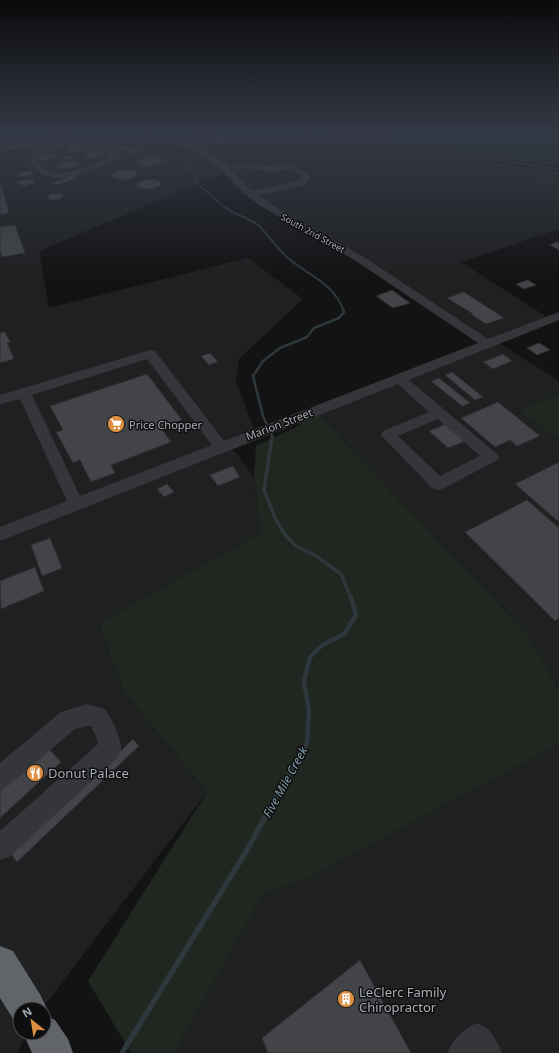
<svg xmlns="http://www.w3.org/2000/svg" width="559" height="1053" font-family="'Noto Sans',sans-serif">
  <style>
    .built { fill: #1f2021 }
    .green { fill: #202620 }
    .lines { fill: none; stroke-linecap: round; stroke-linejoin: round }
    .stream-far5 { stroke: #2e373c; stroke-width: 1.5 }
    .stream-far4 { stroke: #2e373c; stroke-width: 2 }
    .stream-far3 { stroke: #2e373c; stroke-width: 2.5 }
    .stream-far2 { stroke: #2e373c; stroke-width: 3.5 }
    .stream-far1 { stroke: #2e373c; stroke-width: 4.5 }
    .stream { stroke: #2e373c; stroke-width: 5.5 }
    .building { fill: #424447; stroke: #2d2e30 }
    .minor { fill: #353639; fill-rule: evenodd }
    .highway { fill: #616569; fill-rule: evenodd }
    .rail { stroke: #4c4e52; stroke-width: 1.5; stroke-dasharray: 2.5 2; stroke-linecap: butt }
    .labels { text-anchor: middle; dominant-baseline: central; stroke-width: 3; stroke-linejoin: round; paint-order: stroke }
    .far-street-label { font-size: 9px; fill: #a6adb3; stroke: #0e0e0f }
    .poi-label { font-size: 11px; fill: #a6adb3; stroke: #0e0e0f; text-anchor: start }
    .street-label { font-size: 11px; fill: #a6adb3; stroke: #0e0e0f }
    .water-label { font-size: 12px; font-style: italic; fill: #819eab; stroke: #0e0e0f }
    .near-poi-label { font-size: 13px; fill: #a6adb3; stroke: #0e0e0f; text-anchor: start }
  </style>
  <rect width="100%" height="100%" fill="#131314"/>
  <path class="built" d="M 0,131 L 292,131 L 515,166 L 508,173 L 549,186 L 559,193 L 559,229 L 461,262 L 550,319 L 496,341 L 559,381 L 559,393 L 520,411 L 559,440 L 559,691 L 530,637 L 315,411 L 486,344 L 410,291 L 281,215 L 228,171 L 39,251 L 49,308 L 248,258 L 303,299 L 239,359 L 236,381 L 256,434 L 229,444 L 254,477 L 260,533 L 99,623 L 124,692 L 207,792 L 42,1009 L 20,1009 L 20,1033 L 27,1033 L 17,1053 L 0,1053 Z
    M 559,744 L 559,1053 L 174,1053 L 263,894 L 309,878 Z"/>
  <path class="green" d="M 401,131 L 549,131 L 559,133 L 559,166 L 384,142 Z
    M 515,166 L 559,172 L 559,193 L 549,186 L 508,173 Z
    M 559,393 L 559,440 L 519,411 Z
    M 315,411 L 530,637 L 559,691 L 559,744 L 309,878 L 263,894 L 174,1053 L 131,1053 L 88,981 L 207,792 L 124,692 L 99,623 L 260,533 L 254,477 L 256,446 L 298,426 Z"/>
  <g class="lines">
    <path class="stream-far5" d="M 88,131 L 135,137 L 173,151 L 192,171 L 198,184 L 223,206 L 231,211"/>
    <path class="stream-far4" d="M 229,210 C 237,215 253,220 259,226 C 269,236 277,248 288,258 C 310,277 332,281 344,311"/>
    <path class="stream-far3" d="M 273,438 L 263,416 L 253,376 L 263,361 L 280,348 L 307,337 L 314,328 L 339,318 L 344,312 L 343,310"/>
    <path class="stream-far2" d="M 272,437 L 264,490 L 275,518 L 285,535 L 296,546 L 316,556 L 341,574 L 351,598"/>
    <path class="stream-far1" d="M 274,800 L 307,743 L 309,711 L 304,681 L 310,657 L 321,646 L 344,634 L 356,615 L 351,597"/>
    <path class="stream" d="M 122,1053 L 247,850 L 275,799"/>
  </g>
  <path class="building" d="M 194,131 L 217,131 L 229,143 L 214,145 L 201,133 L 197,133 Z
    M 46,133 L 50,135 L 44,137 L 38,136 L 40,134 Z
    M 62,135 L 72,138 L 49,146 L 40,142 Z
    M 98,137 L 104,140 L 100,141 L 106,143 L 100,145 L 90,140 Z
    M 25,144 L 26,147 L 3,150 L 3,146 Z
    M 123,144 L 136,149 L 143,151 L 133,154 L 121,150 L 118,151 L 111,148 Z
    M 78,145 L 86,146 L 88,149 L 77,153 L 66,150 L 69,147 Z
    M 94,151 L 102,152 L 105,155 L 94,159 L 83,157 L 85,153 Z
    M 49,153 L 57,154 L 59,157 L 47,161 L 37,160 L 40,155 Z
    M 69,155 L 76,158 L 69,160 L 62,158 Z
    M 152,156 L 165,161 L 148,167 L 135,162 Z
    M 69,161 L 77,162 L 79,165 L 68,169 L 56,167 L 60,163 Z
    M 127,169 L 135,171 L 138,175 L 132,178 L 123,180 L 114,178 L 111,176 L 114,172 Z
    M 30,171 L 34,173 L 29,176 L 21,177 L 17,175 L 21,172 Z
    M 71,176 L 76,178 L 57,185 L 52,183 Z
    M 28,179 L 33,180 L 35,182 L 25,186 L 17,183 L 19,181 Z
    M 151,179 L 160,181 L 162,185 L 151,189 L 141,188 L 137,186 L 137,183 L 141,181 Z
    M 0,184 L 1,184 L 9,213 L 0,215 Z
    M 60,193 L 64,196 L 60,199 L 52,200 L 46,197 L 51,194 Z
    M 15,225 L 25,253 L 2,257 L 0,251 L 0,227 Z
    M 557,242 L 559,243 L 559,250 L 550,245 Z
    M 528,280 L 536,285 L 524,289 L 516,284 Z
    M 392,290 L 410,303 L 393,308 L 376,296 Z
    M 464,292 L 504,318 L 486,324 L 472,315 L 473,314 L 447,298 Z
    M 5,332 L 10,342 L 7,343 L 14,359 L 0,363 L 0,333 Z
    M 539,343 L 550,350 L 537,355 L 527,348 Z
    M 210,353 L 218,362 L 209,365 L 201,356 Z
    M 503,354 L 512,361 L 493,369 L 483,362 Z
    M 452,372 L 483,397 L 475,400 L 445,375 Z
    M 147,374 L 182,420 L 161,428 L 171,442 L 111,465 L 115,473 L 91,482 L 80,460 L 73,463 L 56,432 L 63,430 L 50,406 Z
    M 439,378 L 470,403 L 462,406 L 431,381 Z
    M 498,402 L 540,436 L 517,446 L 510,440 L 495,447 L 461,418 Z
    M 446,424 L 466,441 L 448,448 L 429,431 Z
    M 559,462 L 559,522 L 515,484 Z
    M 233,466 L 240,477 L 218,486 L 210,475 Z
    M 167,484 L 174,492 L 164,497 L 157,489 Z
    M 527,500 L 559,528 L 559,618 L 555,621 L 465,532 Z
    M 50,538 L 62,568 L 42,576 L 31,545 Z
    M 35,567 L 44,591 L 1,609 L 0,581 Z
    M 133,739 L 139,746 L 17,862 L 10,853 Z
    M 49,749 L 61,762 L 0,818 L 0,791 Z
    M 360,960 L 411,1053 L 268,1053 L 262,1038 Z"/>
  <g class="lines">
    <path class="minor" d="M 1,131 C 16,129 25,143 38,147 C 50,150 65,141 76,140 L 56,131 L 66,131 L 76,133 L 87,140 L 117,151 L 120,156 C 115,163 106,165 98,168 C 74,177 48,188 30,162 L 32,150 ZM 83,144 L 112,156 C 103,163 64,175 53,173 C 47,171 42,167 38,162 L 40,152 L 44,152 L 72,145 Z
      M 133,131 C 151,128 205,147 220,159 C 231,168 241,181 253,191 L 299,181 L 302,176 L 291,169 L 270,172 L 245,168 L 232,169 L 231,167 L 232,165 L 245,164 L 270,166 L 293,165 L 310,175 L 310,179 L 305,185 L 258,195 L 284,213 L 364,257 L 488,339 L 559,312 L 559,320 L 409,380 L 496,453 L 499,457 L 496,461 L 444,488 L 438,490 L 432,488 L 381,435 L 383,431 L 429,412 L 398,384 L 0,541 L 0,527 L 67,501 L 20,399 L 0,404 L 0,395 L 150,350 L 155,351 L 224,441 L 478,343 L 356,261 L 259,205 L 244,193 L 213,162 L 189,149 ZM 147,359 L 212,445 L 80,496 L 32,395 ZM 438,419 L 480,456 L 440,476 L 398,436 Z
      M 87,704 L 105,709 L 114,724 L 121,744 L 121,749 L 118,757 L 9,857 L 0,860 L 0,831 L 98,744 L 96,736 L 91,726 L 87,726 L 75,729 L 8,786 L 0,790 L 0,763 L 61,712 Z
      M 477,1023 C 492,1029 496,1039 502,1053 L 447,1053 C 453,1039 463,1029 477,1023 Z"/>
    <path class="highway" d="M 0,946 L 13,951 L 41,996 L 47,1009 L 44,1015 L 55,1020 L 68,1039 L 73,1053 L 32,1053 L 23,1033 L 44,1033 L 44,1009 L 20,1009 L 20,1024 L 15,1022 L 0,998 Z"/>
    <path class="rail" d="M 301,131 L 559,169"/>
  </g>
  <linearGradient id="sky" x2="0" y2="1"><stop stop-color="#0a0a0b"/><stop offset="0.47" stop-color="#333945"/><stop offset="1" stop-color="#333945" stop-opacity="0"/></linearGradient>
  <rect width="559" height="278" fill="url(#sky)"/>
  <defs>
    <symbol id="supermarket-disc" viewBox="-11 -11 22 22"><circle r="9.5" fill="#dc8e43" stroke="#0e0e0f"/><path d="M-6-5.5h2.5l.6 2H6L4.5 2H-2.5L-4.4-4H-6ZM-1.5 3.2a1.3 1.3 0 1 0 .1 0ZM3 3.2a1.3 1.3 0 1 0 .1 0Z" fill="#fff"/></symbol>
    <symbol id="restaurant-disc" viewBox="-11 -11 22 22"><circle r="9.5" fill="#dc8e43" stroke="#0e0e0f"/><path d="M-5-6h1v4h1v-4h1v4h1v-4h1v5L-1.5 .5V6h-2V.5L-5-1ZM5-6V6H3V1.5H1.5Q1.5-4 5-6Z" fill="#fff"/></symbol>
    <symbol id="building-disc" viewBox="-11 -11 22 22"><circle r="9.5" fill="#dc8e43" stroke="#0e0e0f"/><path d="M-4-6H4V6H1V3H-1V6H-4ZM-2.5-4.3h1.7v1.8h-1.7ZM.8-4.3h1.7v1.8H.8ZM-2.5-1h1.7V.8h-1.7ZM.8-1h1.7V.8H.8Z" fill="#fff"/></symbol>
  </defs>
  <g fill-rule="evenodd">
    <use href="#supermarket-disc" x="106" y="414" width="20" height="20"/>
    <use href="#restaurant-disc" x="25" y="763" width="20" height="20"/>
    <use href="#building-disc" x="336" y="989" width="20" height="20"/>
  </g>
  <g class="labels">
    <g class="far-street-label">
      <text transform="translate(313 233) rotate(29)">South 2nd Street</text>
    </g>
    <g class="poi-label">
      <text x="129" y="424">Price Chopper</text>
    </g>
    <g class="street-label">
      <text transform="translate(279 424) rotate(-21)">Marion Street</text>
    </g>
    <g class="water-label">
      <text transform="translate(285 782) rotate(-61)">Five Mile Creek</text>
    </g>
    <g class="near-poi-label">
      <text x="48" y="773">Donut Palace</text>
      <text x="359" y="992">LeClerc Family<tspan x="359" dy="15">Chiropractor</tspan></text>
    </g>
  </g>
  <g transform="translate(32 1021) rotate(330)"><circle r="19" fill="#0e0e0f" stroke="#4b4e51"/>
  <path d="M0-3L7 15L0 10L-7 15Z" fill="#dc8e43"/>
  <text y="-6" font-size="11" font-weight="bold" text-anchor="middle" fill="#a6adb3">N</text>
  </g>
</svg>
